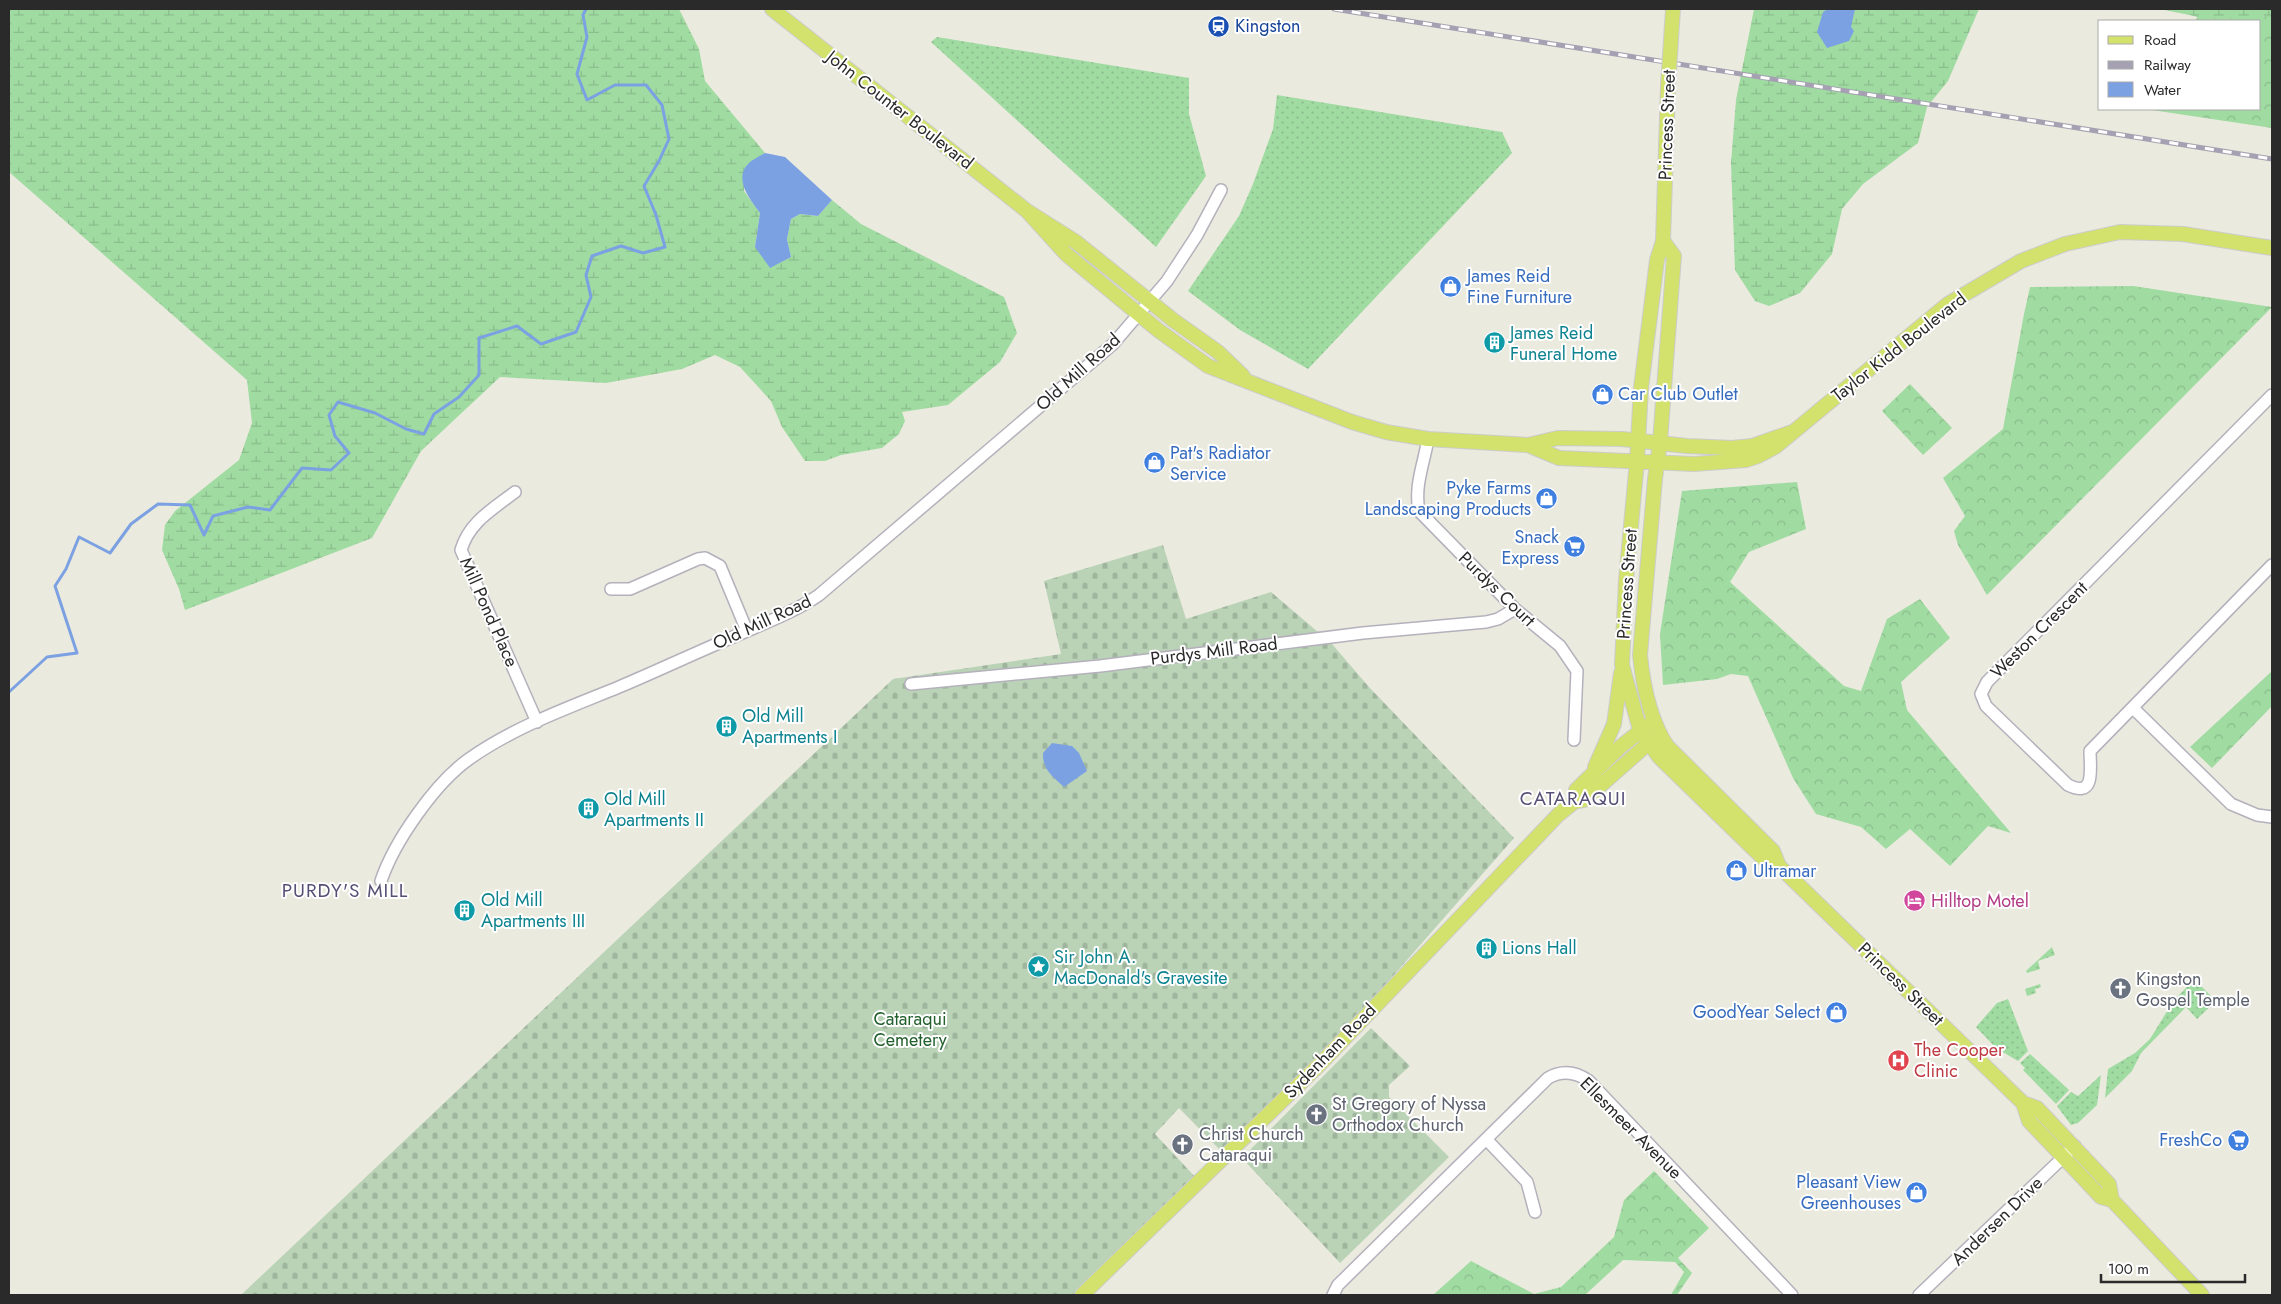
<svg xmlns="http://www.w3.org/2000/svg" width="2281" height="1304" font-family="Jost,sans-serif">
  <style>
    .grass { fill: url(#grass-dots) }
    .forest { fill: url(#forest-crowns) }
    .wetland { fill: url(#wetland-marsh) }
    .cemetery { fill: url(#cemetery-stones) }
    .water { fill: #7ca1e2 }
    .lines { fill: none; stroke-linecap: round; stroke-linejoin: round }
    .stream { stroke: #7ca1e2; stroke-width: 3 }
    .minor-casing { stroke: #b4b1bc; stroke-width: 14 }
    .major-casing { stroke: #ccc; stroke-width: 16 }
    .minor { stroke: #fff; stroke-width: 11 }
    .major { stroke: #d2e26c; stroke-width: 14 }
    .rail-casing { stroke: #a5a1b2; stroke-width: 5 }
    .rail { stroke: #fff; stroke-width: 3; stroke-dasharray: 9; stroke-linecap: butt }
    .major-bridge-casing { stroke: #ccc; stroke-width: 16; stroke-linecap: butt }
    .major-bridge { stroke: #d2e26c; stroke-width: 14 }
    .labels { text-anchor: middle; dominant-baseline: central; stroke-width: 4; stroke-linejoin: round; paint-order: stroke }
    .transit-label { font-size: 18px; fill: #164399; stroke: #fff; text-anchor: start }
    .street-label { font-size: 18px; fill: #2a2a2a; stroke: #fff }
    .shop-label { font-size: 18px; fill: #366cbe; stroke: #fff; text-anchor: end }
    .culture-label { font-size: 18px; fill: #0d838f; stroke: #fff; text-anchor: start }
    .hotel-label { font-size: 18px; fill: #b23c85; stroke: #fff; text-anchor: start }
    .worship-label { font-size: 18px; fill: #5b616d; stroke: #fff; text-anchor: start }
    .park-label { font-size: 18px; fill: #22602c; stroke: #fff }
    .health-label { font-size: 18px; fill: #be3a42; stroke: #fff; text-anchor: start }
    .neighbourhood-label { font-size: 19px; letter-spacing: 1px; fill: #575076; stroke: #fff }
  </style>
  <defs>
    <pattern id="grass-dots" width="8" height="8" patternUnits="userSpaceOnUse" patternTransform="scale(1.25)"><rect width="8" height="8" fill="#a0dba2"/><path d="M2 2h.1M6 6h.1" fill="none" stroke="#8abc8c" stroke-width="1.8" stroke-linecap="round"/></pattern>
    <pattern id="forest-crowns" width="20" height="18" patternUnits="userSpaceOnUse" patternTransform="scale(1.25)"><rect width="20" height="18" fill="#a0dba2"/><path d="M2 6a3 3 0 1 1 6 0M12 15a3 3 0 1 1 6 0" fill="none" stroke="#8abc8c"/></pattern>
    <pattern id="wetland-marsh" width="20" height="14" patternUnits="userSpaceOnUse" patternTransform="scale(1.25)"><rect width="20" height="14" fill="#a0dba2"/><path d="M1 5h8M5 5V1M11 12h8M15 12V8" fill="none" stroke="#8abc8c"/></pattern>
    <pattern id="cemetery-stones" width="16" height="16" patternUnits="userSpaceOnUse" patternTransform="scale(1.25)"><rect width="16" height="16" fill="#bad3b7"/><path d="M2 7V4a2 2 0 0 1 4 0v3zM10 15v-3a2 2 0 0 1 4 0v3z" fill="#a0b59e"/></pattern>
  </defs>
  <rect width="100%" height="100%" fill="#ebeade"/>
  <path class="grass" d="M 937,37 L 1189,78 L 1189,114 L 1206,176 L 1156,247 L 931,42 Z
    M 1277,95 L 1502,132 L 1512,153 L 1308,369 L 1240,330 L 1188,291 L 1239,216 L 1253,184 L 1273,129 Z
    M 2052,947 L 2055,955 L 2038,961 L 2040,969 L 2027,973 L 2026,971 Z
    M 2191,983 L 2198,983 L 2216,1001 L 2197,1019 L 2186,1007 L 2141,1053 L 2132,1071 L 2105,1098 L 2108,1069 L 2135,1053 L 2150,1039 L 2174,1000 Z
    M 2040,984 L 2041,987 L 2035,989 L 2036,993 L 2027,996 L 2025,989 Z
    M 2008,999 L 2028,1051 L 2018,1061 L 1996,1048 L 1976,1027 L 1997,1003 Z
    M 2030,1054 L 2069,1090 L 2056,1104 L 2023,1070 L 2025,1068 L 2020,1063 Z
    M 2101,1075 L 2097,1105 L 2078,1123 L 2071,1125 L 2057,1106 L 2071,1092 L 2078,1096 Z"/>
  <path class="forest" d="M 2165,9 L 2272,9 L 2272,128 L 2145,109 L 2260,109 L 2260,21 L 2194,21 L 2198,17 Z
    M 2133,286 L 2272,307 L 1987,595 L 1958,545 L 1954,531 L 1965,516 L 1943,478 L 2003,429 L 2024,314 L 2030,287 Z
    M 1910,384 L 1952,428 L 1923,455 L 1882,411 Z
    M 1797,482 L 1806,529 L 1749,552 L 1730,582 L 1844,686 L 1861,691 L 1887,619 L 1920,599 L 1950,638 L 1901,682 L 1907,710 L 2011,833 L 1988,826 L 1950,866 L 1910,829 L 1886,849 L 1861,827 L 1816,814 L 1793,778 L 1748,676 L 1731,674 L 1717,679 L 1663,685 L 1660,634 L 1682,491 Z
    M 2272,671 L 2272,706 L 2212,768 L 2190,747 Z
    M 1654,1171 L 1709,1228 L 1678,1258 L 1692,1273 L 1677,1295 L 1671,1295 L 1684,1272 L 1675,1262 L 1623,1260 L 1585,1295 L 1433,1295 L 1471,1261 L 1534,1294 L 1561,1287 L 1614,1237 L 1624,1200 Z"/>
  <path class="wetland" d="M 9,9 L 679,9 L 699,49 L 705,81 L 765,153 L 747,165 L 744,191 L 760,213 L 755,247 L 791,257 L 787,239 L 791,219 L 800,214 L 818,216 L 832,200 L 861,224 L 1004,297 L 1017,333 L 1000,362 L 948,405 L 902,412 L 905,421 L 899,434 L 882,448 L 841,455 L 825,461 L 805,461 L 782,427 L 771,401 L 740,367 L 715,355 L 682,369 L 606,383 L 500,377 L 421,451 L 372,538 L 185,610 L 179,589 L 162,550 L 165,525 L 175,511 L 239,460 L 252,423 L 247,380 L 9,172 Z
    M 1754,9 L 1979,9 L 1948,81 L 1927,107 L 1918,143 L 1863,184 L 1842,209 L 1832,254 L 1800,293 L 1769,306 L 1755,301 L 1735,270 L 1731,163 L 1736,100 Z
    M 2159,9 L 2272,9 L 2272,15 C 2236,25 2196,16 2159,9 Z"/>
  <path class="cemetery" d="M 1163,545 L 1186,619 L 1271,592 L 1332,644 L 1369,687 L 1514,838 L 1322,1057 L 1224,1154 L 1179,1108 L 1155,1134 L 1198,1180 L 1073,1295 L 241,1295 L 893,679 L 1061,654 L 1044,581 Z
    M 1371,1028 L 1410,1066 L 1389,1085 L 1389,1097 L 1449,1157 L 1340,1263 L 1242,1158 Z"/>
  <path class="water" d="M 1828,9 L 1855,9 L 1851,27 L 1854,31 L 1849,41 L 1827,48 L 1817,32 L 1823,12 Z
    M 765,153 L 785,157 L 832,200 L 818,216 L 800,214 L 791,219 L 787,239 L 791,257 L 770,268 L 755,247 L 760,213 C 751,200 733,180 748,164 C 752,160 760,156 765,153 Z
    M 1052,743 L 1072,746 L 1079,753 L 1087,771 L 1064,787 C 1053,777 1042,769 1043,753 Z"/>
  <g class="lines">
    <path class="stream" d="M 9,692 L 47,657 L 77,653 L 55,586 L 66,569 L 79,537 L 110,553 L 131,524 L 158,504 L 190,505 L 204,535 L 213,516 L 248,507 L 270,510 L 302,468 L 331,470 L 349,453 L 335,436 L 329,415 L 338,402 L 375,413 L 406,429 L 424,434 L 434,414 L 459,397 L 479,375 L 479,338 L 517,326 L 541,344 L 576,332 L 591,297 L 586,275 L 592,256 L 621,246 L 643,253 L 665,247 L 656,215 L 644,186 L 659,161 L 669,139 L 662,105 L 646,85 L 615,85 L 587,100 L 577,74 L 587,37 L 583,15 L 586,9"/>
    <defs>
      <path id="minor" d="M 2272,395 L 1987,682 L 1981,694 L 1986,706 L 2068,785 C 2096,799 2090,768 2090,751 L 2272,565
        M 1428,439 C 1424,463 1414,486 1419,511 L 1515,609 L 1560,646 L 1577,671 L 1574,740
        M 515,492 C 493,509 469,522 461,550 L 537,722
        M 611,589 L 630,589 L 698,559 L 705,558 L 720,566 L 747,631
        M 911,684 L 1100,666 L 1363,633 L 1486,622 L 1498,619 L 1515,609
        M 2133,708 L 2231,804 L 2257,815 L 2272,817
        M 381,881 C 394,842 435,783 469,759 C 514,727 568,708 619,687 C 657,671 695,653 733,637 C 762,624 793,613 819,595 L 1113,344 L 1167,281 L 1197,235 L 1221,190
        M 1486,1139 L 1527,1182 L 1535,1212
        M 1333,1295 L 1338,1285 L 1548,1078 C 1562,1070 1576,1072 1589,1081 L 1792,1295
        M 1919,1295 L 2075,1146"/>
      <path id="major" d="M 772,9 L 1027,211 L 1076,242 L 1173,320 L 1218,352 L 1243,376
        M 1668,86 L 1663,241 L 1657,260 L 1641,388 L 1637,461 L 1626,580 L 1622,665 L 1640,730 L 1659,757 L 1764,859 L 1779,866 L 2023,1103 L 2037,1108 L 2109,1184 L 2112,1200
        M 1027,211 L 1066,254 L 1158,330 L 1208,366 L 1352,422 L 1386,432 L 1428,439 L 1528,445 L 1558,438 L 1622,439 L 1687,446 L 1732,448 L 1752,446 L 1792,432
        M 1663,241 L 1674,256 L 1660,442 L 1655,479 L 1640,655 C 1643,685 1650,720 1667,746 L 1773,851 L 1779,866
        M 1528,445 L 1559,458 L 1694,464 L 1746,460 L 1758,456 L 1775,447 L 1948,304 L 2021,261 L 2065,244 L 2120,232 L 2183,234 L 2272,248
        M 1595,767 L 1614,724 L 1621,673
        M 1574,802 L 1576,790 L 1620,747 L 1648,725
        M 2023,1103 L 2029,1121 L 2101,1197 L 2112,1200 L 2202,1295
        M 1082,1295 L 1320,1064 L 1558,815 L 1574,802 L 1584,800 L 1659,734"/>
    </defs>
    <use href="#minor" class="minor-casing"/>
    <use href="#major" class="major-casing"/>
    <use href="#minor" class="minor"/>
    <use href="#major" class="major"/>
    <defs>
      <path id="rail" d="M 1334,9 L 2272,159"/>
    </defs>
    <use href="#rail" class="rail-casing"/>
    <use href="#rail" class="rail"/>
    <defs>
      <path id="major-bridge" d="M 1668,86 L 1673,9"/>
    </defs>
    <use href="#major-bridge" class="major-bridge-casing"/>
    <use href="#major-bridge" class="major-bridge"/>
  </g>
  <defs>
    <symbol id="station-disc" viewBox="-11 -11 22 22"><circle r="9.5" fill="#1a4fb4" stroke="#fff"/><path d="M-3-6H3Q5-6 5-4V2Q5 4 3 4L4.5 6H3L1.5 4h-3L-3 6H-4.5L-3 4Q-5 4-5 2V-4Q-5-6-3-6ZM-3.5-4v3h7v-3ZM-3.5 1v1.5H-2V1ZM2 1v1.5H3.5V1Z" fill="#fff"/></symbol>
    <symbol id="shop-disc" viewBox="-11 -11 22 22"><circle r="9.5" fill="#3f7fe0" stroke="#fff"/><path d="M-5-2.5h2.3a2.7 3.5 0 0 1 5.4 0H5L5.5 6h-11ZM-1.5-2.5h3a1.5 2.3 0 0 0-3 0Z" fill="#fff"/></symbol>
    <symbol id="building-disc" viewBox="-11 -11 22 22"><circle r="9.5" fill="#0f9aa8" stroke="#fff"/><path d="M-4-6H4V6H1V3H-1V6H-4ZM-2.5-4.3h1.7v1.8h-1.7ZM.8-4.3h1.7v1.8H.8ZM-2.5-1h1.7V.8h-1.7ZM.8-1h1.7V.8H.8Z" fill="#fff"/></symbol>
    <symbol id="supermarket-disc" viewBox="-11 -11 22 22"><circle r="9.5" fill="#3f7fe0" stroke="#fff"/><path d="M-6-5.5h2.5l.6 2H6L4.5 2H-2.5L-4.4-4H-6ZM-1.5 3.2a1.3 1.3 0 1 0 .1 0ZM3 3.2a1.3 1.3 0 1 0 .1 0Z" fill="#fff"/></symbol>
    <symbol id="hotel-disc" viewBox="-11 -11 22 22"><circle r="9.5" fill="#d1479c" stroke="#fff"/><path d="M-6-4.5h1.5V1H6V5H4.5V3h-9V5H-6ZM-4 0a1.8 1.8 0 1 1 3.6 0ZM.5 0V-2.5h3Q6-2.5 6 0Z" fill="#fff"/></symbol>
    <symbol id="sight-disc" viewBox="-11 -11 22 22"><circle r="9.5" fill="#0f9aa8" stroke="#fff"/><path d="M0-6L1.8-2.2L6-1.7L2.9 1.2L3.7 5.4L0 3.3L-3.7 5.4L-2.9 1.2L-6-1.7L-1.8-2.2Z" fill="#fff"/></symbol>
    <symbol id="church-disc" viewBox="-11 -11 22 22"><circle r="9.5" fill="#6b7280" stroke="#fff"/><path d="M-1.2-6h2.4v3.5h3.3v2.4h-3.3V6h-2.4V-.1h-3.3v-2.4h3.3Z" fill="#fff"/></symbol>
    <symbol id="hospital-disc" viewBox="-11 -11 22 22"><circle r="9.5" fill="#e0444e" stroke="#fff"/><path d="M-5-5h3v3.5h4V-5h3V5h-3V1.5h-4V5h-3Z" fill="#fff"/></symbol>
  </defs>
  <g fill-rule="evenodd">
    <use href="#station-disc" x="1206" y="14" width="25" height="25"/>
    <use href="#shop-disc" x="1438" y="274" width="25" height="25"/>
    <use href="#building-disc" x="1482" y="330" width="25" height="25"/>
    <use href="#shop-disc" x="1590" y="382" width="25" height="25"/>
    <use href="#shop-disc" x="1142" y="450" width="25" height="25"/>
    <use href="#shop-disc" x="1534" y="486" width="25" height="25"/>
    <use href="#supermarket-disc" x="1562" y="534" width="25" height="25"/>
    <use href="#building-disc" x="714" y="714" width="25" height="25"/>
    <use href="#building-disc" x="576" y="796" width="25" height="25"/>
    <use href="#shop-disc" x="1724" y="858" width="25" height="25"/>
    <use href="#hotel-disc" x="1902" y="888" width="25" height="25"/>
    <use href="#building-disc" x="452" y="898" width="25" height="25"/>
    <use href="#building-disc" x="1474" y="936" width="25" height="25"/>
    <use href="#sight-disc" x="1026" y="954" width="25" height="25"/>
    <use href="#church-disc" x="2108" y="976" width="25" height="25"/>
    <use href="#shop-disc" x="1824" y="1000" width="25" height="25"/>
    <use href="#hospital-disc" x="1886" y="1048" width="25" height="25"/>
    <use href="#church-disc" x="1304" y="1102" width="25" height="25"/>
    <use href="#supermarket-disc" x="2226" y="1128" width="25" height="25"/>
    <use href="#church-disc" x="1170" y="1132" width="25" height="25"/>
    <use href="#shop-disc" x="1904" y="1180" width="25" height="25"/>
  </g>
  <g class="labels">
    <g class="transit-label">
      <text x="1235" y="26">Kingston</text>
    </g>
    <g class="street-label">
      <text transform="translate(900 110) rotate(38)">John Counter Boulevard</text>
      <text transform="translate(1667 125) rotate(-88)">Princess Street</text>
      <text transform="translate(1899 347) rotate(-38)">Taylor Kidd Boulevard</text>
      <text transform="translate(1078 372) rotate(-42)">Old Mill Road</text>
      <text transform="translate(1627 584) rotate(-86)">Princess Street</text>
      <text transform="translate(1497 589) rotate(44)">Purdys Court</text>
      <text transform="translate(489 612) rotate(66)">Mill Pond Place</text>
      <text transform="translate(762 622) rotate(-25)">Old Mill Road</text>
      <text transform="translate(2039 630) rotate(-45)">Weston Crescent</text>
      <text transform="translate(1214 651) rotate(-7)">Purdys Mill Road</text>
      <text transform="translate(1901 984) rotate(44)">Princess Street</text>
      <text transform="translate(1330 1051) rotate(-46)">Sydenham Road</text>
      <text transform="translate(1631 1128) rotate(45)">Ellesmeer Avenue</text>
      <text transform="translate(1997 1221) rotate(-44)">Andersen Drive</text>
    </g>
    <g class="shop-label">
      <text x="1467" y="276" text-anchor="start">James Reid<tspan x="1467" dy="21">Fine Furniture</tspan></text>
      <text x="1618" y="394" text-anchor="start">Car Club Outlet</text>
      <text x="1170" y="453" text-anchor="start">Pat's Radiator<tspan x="1170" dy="21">Service</tspan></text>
      <text x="1531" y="488">Pyke Farms<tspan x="1531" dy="21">Landscaping Products</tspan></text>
      <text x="1559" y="537">Snack<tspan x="1559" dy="21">Express</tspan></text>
      <text x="1753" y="871" text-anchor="start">Ultramar</text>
      <text x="1820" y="1012">GoodYear Select</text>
      <text x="2222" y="1140">FreshCo</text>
      <text x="1901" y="1182">Pleasant View<tspan x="1901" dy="21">Greenhouses</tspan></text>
    </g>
    <g class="culture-label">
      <text x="1510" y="333">James Reid<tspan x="1510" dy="21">Funeral Home</tspan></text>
      <text x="742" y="716">Old Mill<tspan x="742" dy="21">Apartments I</tspan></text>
      <text x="604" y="799">Old Mill<tspan x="604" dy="21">Apartments II</tspan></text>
      <text x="481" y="900">Old Mill<tspan x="481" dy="21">Apartments III</tspan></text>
      <text x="1502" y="948">Lions Hall</text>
      <text x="1054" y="957">Sir John A.<tspan x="1054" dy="21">MacDonald's Gravesite</tspan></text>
    </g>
    <g class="hotel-label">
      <text x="1931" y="901">Hilltop Motel</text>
    </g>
    <g class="worship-label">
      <text x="2136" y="979">Kingston<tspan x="2136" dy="21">Gospel Temple</tspan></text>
      <text x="1332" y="1104">St Gregory of Nyssa<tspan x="1332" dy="21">Orthodox Church</tspan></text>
      <text x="1199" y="1134">Christ Church<tspan x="1199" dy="21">Cataraqui</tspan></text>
    </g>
    <g class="park-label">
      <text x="910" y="1019">Cataraqui<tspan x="910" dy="21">Cemetery</tspan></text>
    </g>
    <g class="health-label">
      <text x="1914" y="1050">The Cooper<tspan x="1914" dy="21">Clinic</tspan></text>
    </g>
    <g class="neighbourhood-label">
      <text x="1573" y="798">CATARAQUI</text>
      <text x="345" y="890">PURDY'S MILL</text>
    </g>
  </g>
  <rect width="2281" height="1304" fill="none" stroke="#2a2a2a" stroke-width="20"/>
  <rect x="2098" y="20" width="162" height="90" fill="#ffffff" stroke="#aaaaaa"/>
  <rect x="2108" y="36" width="25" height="8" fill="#d2e26c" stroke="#aaaaaa"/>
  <text x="2144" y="45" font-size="15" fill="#2a2a2a">Road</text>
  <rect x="2108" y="61" width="25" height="8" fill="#a5a1b2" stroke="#aaaaaa"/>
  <text x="2144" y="70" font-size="15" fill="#2a2a2a">Railway</text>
  <rect x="2108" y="82" width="25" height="15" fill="#7ca1e2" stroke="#aaaaaa"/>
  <text x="2144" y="95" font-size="15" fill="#2a2a2a">Water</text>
  <path d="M2101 1274v8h144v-8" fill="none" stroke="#2a2a2a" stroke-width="2.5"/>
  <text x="2108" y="1274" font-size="15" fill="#2a2a2a" stroke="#ffffff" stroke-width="4" paint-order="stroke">100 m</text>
</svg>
